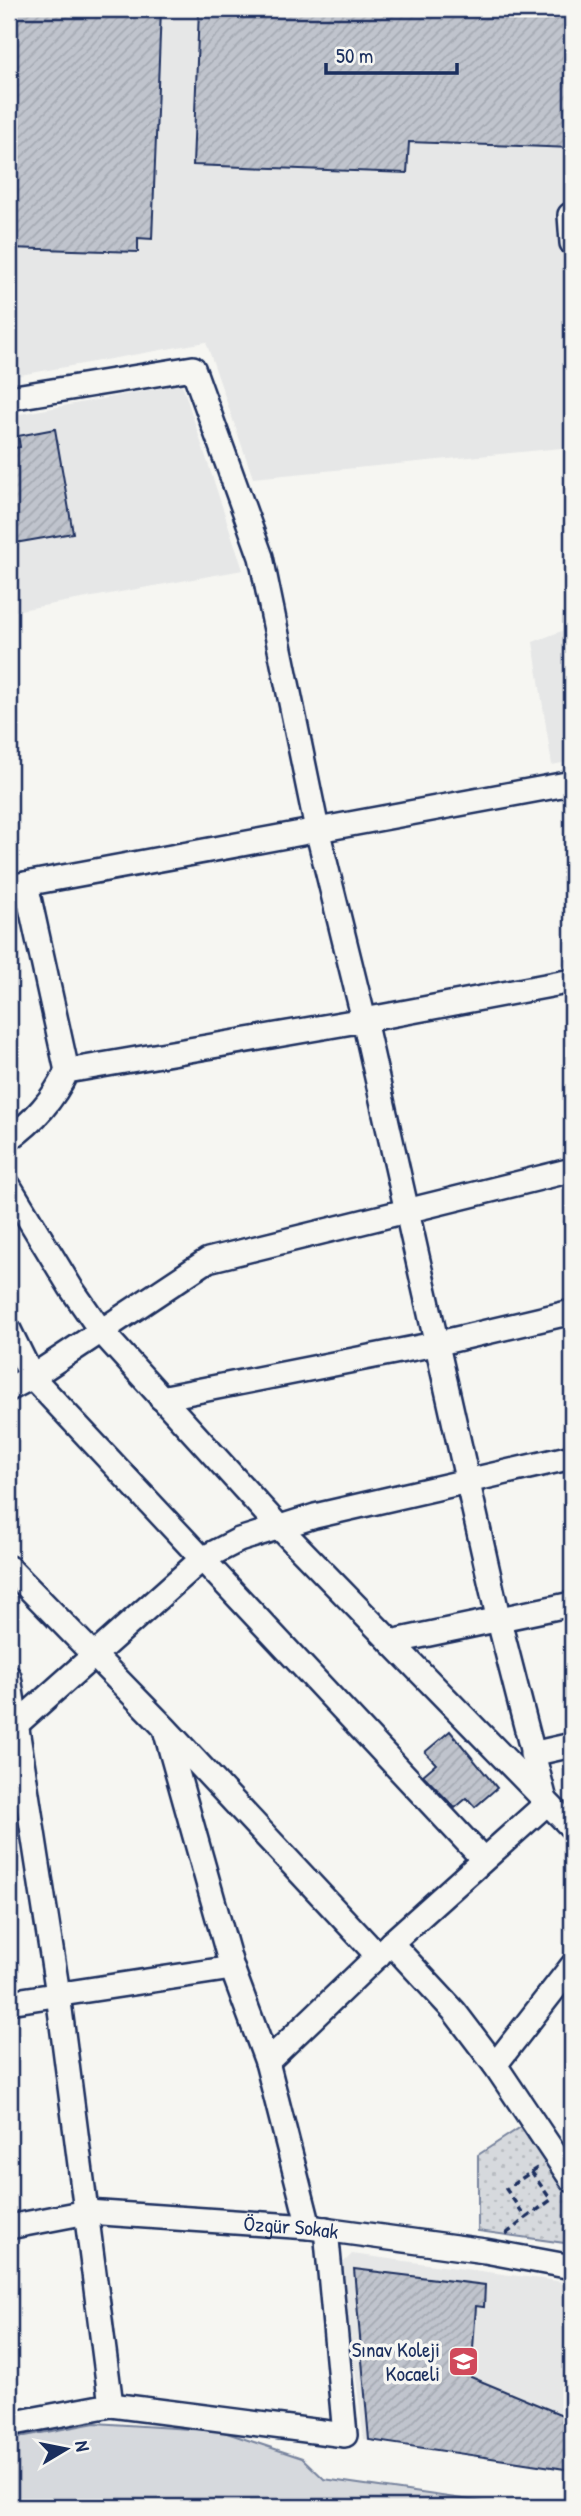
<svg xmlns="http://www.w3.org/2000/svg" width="581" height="2516" font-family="'Patrick Hand',sans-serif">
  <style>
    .built { fill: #e6e7e7 }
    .grass { fill: #d6d9dd; stroke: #78849e; stroke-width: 2 }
    .park { fill: url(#park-dots); stroke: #78849e; stroke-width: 2 }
    .building { fill: url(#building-hatch); stroke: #1b2f5e; stroke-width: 2 }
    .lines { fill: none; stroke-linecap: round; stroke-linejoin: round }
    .minor-casing { stroke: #1b2f5e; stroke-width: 28 }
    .path { stroke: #1b2f5e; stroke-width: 3.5; stroke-dasharray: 7 5; stroke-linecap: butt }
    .minor { stroke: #f6f6f2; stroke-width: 23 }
    .labels { text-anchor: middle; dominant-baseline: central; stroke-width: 7; stroke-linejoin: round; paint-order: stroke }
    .street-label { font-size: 21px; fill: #1b2f5e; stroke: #f6f6f2 }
    .poi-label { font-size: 21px; fill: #1b2f5e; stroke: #f6f6f2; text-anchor: end }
  </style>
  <defs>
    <pattern id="park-dots" width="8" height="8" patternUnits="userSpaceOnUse" patternTransform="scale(1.75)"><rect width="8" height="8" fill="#d6d9dd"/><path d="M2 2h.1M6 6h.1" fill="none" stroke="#b7bbc0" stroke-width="1.8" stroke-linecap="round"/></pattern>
    <pattern id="building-hatch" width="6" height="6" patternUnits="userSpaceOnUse" patternTransform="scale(1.75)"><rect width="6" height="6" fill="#c0c4cd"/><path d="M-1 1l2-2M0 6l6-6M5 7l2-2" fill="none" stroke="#a4a9b2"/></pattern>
  </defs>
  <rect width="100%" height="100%" fill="#f6f6f2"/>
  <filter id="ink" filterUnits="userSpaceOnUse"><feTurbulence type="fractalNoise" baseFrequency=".0143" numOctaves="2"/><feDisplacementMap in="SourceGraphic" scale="14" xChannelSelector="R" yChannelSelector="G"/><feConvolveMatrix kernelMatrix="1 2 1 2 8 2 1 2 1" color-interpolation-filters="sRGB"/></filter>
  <g filter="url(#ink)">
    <path class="built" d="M 9,9 L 572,9 L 572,447 L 253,478 L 206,342 L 9,377 Z
      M 182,384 L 243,570 L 9,612 L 9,416 Z
      M 572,627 L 572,761 L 552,765 L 533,642 Z
      M 352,2254 L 572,2283 L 572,2470 L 364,2439 L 341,2265 Z"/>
    <path class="grass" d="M 95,2423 L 221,2431 L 302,2458 L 324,2479 L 518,2507 L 9,2507 L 9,2439 Z"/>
    <path class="park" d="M 524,2125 L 572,2197 L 572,2244 L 478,2231 L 478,2155 Z"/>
    <path class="building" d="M 9,9 L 161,9 L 152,239 L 138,238 L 138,252 L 9,248 Z
      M 199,9 L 572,9 L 572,148 L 409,142 L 407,173 L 193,165 Z
      M 55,429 L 73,533 L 9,544 L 9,449 L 20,447 L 18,436 Z
      M 450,1731 L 497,1788 L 475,1807 L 467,1798 L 455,1808 L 423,1775 L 436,1764 L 425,1752 Z
      M 354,2269 L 485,2285 L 484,2307 L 476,2306 L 471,2377 L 572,2419 L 572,2470 L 369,2440 Z"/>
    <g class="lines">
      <defs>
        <g id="minor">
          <path d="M 572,215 L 570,215 L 572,243"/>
          <path d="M 9,398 L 193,368 L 261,557 L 317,829 L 364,1020 L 499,1621 L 546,1804 L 391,1943 L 267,2062"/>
          <path d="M 26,884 L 67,1071"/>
          <path d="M 9,887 L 572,783"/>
          <path d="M 9,1139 C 35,1120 53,1100 67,1071 L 364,1020 L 572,981"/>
          <path d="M 9,1186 L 71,1288 L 101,1331 L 279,1527 L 572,1828"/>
          <path d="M 9,1330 L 32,1377 L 483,1859"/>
          <path d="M 9,1389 L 32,1377 L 208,1260 L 572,1170"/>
          <path d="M 161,1398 L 435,1344 L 572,1312"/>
          <path d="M 9,1568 L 165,1728 L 378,1956"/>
          <path d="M 391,1642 L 572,1604"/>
          <path d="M 9,1677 L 58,1994 L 111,2405"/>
          <path d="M 9,1731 L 202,1559 L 239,1540 L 315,1516 L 572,1457"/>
          <path d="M 166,1733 L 232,1968 L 267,2062 L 309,2227"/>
          <path d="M 532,1754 L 572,1745"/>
          <path d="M 391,1943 L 454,2011 L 495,2065 L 572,2180"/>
          <path d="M 9,2002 L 232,1968"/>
          <path d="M 495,2065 L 572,1966"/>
          <path id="s1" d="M 9,2227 L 87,2212 L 309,2227 L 485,2251 L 572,2267"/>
          <path d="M 9,2424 L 111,2405 L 345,2435 L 326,2229"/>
        </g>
      </defs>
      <use href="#minor" class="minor-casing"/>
      <path class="path" d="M 531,2171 L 551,2200 L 526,2218 L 506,2189 L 540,2166
        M 506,2234 L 526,2218"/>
      <use href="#minor" class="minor"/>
    </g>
  </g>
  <defs>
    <symbol id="school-square" viewBox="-11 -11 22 22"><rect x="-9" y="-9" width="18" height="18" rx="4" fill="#d1495b" stroke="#f6f6f2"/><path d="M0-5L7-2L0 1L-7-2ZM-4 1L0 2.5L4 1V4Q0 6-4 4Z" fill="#fff"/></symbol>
  </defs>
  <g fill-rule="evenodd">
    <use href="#school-square" x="446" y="2344" width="35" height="35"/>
  </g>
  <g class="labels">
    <g class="street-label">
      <text stroke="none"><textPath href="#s1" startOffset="284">Özgür Sokak</textPath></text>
    </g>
    <g class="poi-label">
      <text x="440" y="2349">Sınav Koleji<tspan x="440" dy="24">Kocaeli</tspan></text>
    </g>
  </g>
  <rect width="581" height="2516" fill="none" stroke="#f6f6f2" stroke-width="35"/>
  <rect x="18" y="18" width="546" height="2481" fill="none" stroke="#1b2f5e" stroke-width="2.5" filter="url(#ink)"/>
  <g transform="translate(66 2449) rotate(80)" stroke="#f6f6f2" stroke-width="5" paint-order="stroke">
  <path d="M0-5L12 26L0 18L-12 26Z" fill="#1b2f5e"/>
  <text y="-10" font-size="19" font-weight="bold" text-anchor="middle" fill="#1b2f5e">N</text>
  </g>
  <path d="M326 63v10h131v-10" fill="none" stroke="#1b2f5e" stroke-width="3.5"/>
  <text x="336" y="63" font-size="21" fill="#1b2f5e" stroke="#f6f6f2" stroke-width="5" paint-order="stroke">50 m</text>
</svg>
